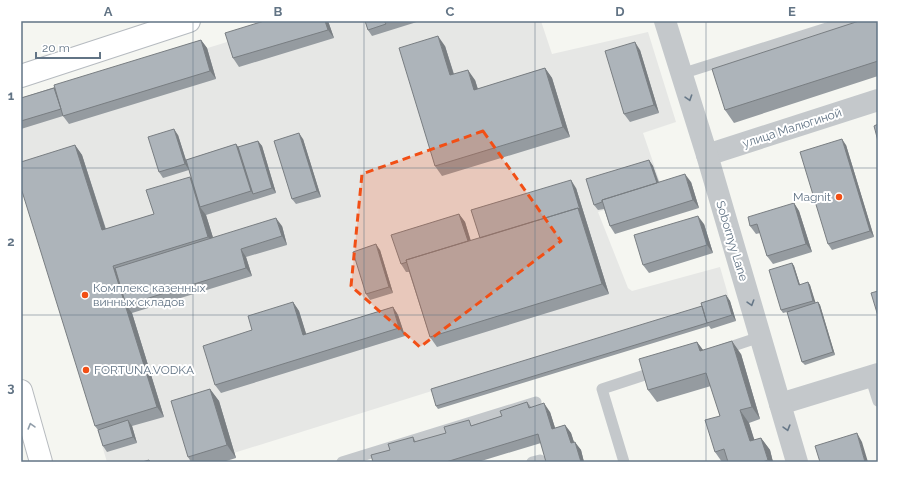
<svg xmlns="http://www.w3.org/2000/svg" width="899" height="483" font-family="Raleway,sans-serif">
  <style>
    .built { fill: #e6e7e5 }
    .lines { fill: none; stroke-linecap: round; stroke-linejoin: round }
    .secondary-casing { stroke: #b6bbc0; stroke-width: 24 }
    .primary-casing { stroke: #b7bbbf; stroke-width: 24 }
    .service { stroke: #c4c8cb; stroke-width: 11 }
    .minor { stroke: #c4c8cb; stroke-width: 22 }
    .tertiary { stroke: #c4c8cb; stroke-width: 22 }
    .secondary { stroke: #fff; stroke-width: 22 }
    .primary { stroke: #fff; stroke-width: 22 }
    .wall { fill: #959ba0 }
    .shaded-wall { fill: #797e82 }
    .building { fill: #adb4ba; stroke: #797e82 }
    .oneway { stroke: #677888 }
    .oneway2 { stroke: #919eaa }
    .marked { fill: #f24f15; fill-opacity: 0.2; stroke: #f24f15; stroke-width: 3; stroke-dasharray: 8 5; stroke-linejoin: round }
    .grid { fill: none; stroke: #627485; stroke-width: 1; stroke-opacity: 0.55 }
    .poi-dot { fill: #f24f15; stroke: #fff; stroke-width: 1.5 }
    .labels { text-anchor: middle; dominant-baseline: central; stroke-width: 4; stroke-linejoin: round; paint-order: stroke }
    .street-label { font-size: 12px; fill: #627485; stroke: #fff }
    .poi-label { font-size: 12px; fill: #627485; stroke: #fff; text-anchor: start }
    .neatline { fill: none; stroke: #627485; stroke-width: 1.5 }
    .grid-label { font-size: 13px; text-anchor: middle; font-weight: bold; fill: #627485 }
  </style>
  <rect width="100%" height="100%" fill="#f5f6f1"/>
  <path class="built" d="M 295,21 L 541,21 L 552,54 L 648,32 L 676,122 L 643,133 L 663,191 L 598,212 L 628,288 L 632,291 L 720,267 L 729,298 L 205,462 L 107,462 L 21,178 L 21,106 Z"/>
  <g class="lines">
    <defs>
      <path id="secondary" d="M 21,76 L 189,21"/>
      <path id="primary" d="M 21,391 L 41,462"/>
    </defs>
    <use href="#secondary" class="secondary-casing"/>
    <use href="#primary" class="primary-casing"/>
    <path class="service" d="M 681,74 L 849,21
      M 721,350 L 760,337
      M 870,376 L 878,401
      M 342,462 L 536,402
      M 532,462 L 540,460 L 540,462
      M 624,462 L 602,389 L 657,371"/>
    <path class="minor" d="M 707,155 L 878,100
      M 780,404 L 878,374"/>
    <path class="tertiary" d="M 665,21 L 707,155 L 797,462"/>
    <use href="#secondary" class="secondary"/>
    <use href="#primary" class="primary"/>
  </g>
  <path class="wall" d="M 264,21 L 328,21 L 334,38 L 239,67 L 233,58 Z
    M 365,21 L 420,21 L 372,36 L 368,30 Z
    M 878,21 L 878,76 L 734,123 L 725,110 Z
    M 201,40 L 207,48 L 216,79 L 69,124 L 63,116 L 21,129 L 21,98 Z
    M 445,46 L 454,74 L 475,80 L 478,89 L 545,68 L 552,78 L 570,137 L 442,176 L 435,166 Z
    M 640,50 L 659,113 L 630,122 L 624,114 Z
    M 178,135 L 186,160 L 236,144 L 238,147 L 258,141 L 262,146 L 276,193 L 206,215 L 213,238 L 282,226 L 287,245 L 246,257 L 252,276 L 132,313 L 164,417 L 132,426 L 137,443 L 107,452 L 103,446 L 98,430 L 95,426 L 75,145 L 82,155 L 106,229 L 154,214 L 191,178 L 189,170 L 163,178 L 159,172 Z
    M 303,139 L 321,197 L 296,204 L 292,199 Z
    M 846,145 L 874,237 L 832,250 L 828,244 Z
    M 649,160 L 653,166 L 659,182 L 691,182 L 699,208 L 615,234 L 610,226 L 604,209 L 598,210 L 594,205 Z
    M 576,188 L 609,294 L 437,347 L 430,337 L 409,272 L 406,272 L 401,264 L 459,214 L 465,222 L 471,241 L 480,238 Z
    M 794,203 L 799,211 L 812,252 L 773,264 L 767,256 L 760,233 L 756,234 L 750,226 Z
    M 704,224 L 713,253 L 649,273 L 643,265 Z
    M 380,250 L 393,293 L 370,300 L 366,294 Z
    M 792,263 L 794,266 L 800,285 L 808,282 L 810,285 L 815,303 L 818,302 L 820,305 L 835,355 L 805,365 L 802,362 L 787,312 L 783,313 L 781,310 Z
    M 726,295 L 730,301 L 736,321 L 711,329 L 709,326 L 438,409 L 436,406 L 702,306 Z
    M 293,302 L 299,311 L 306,334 L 393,307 L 398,315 L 405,336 L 221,393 L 215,385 L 252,330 Z
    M 697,342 L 703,350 L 741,354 L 760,419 L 749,423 L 754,440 L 761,438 L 770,450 L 773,462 L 722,462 L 715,452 L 720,416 L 711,386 L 657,402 L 648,390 Z
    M 210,389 L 219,401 L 236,458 L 223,462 L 191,462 L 188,457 Z
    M 527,402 L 531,407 L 550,412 L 555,428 L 565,425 L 571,433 L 574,442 L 581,450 L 584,462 L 546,462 L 541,443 L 478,462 L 373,462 L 390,450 L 413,437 L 416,442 L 473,425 L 502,416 Z"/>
  <path class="shaded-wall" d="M 325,21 L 328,21 L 334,38 L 328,30 Z
    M 438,36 L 445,46 L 457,85 L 450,75 Z
    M 201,40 L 207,48 L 216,79 L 210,71 Z
    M 635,42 L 640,50 L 659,113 L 654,105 Z
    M 545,68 L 552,78 L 570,137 L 563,127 Z
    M 468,70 L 475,80 L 481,100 L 474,90 Z
    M 174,129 L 178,135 L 189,170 L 185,164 Z
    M 299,133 L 303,139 L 321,197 L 317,191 Z
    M 842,139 L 846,145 L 874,237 L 870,231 Z
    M 258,141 L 262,146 L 276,193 L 272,188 Z
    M 236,144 L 242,152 L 253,194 L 251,191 Z
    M 75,145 L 82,155 L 109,240 L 102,230 Z
    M 649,160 L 653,166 L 661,191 L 657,185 Z
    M 685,174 L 691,182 L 699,208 L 693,200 Z
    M 190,177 L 197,187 L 200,207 L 206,215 L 216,247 L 208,237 Z
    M 571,180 L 576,188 L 609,294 L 602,284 L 578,208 Z
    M 794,203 L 799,211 L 812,252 L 806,244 Z
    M 459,214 L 465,222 L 474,252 L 469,244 Z
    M 698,216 L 704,224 L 713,253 L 707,245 Z
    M 276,218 L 282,226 L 287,245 L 282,236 Z
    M 376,244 L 380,250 L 393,293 L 389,287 Z
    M 241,249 L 246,257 L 252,276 L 246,268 Z
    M 792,263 L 794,266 L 801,288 L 799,285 Z
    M 113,266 L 120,276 L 126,305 L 132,313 L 164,417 L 157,407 Z
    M 808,282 L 810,285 L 816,304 L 813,301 Z
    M 726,295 L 730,301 L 736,321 L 732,315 Z
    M 293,302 L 299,311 L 309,343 L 303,335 Z
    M 818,302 L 820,305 L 835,355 L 833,352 Z
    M 393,307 L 398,315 L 405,336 L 399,328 Z
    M 732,341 L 741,354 L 760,419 L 752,407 Z
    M 697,342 L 706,354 L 700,351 Z
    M 210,389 L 219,401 L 236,458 L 227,445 Z
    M 544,403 L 550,412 L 558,437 L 552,429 Z
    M 740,410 L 749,423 L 759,454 L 750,441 Z
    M 128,420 L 132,426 L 137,443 L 133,437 Z
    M 565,425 L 571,433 L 577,452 L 571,443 Z
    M 857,433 L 862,442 L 868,462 L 865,462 Z
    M 761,438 L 770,450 L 773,462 L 769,462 L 768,460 Z
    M 575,442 L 581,450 L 584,462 L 581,462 Z"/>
  <path class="building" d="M 264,21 L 325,21 L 328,30 L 233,58 L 225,33 Z
    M 365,21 L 384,21 L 386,24 L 368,30 Z
    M 859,21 L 878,21 L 878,61 L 725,110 L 712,69 Z
    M 438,36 L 450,75 L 468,70 L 474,90 L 545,68 L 563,127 L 435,166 L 399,48 Z
    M 201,40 L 210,71 L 63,116 L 54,85 Z
    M 635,42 L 654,105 L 624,114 L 605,51 Z
    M 54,88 L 61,109 L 21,121 L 21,98 Z
    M 878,124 L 878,141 L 874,126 Z
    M 174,129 L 185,164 L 159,172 L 148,137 Z
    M 299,133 L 317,191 L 292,199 L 274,141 Z
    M 842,139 L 870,231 L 828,244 L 800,152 Z
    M 258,141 L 272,188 L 253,194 L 238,147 Z
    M 236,144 L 251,191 L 200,207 L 186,160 Z
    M 75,145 L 102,230 L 154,214 L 146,190 L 190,177 L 208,237 L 113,266 L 157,407 L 95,426 L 21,188 L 21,162 Z
    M 649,160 L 657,183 L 602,200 L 602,202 L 594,205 L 586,179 Z
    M 685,174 L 693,200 L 610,226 L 602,200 Z
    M 571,180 L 580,210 L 578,208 L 480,238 L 471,210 Z
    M 794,203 L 806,244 L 767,256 L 757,224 L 750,226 L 748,217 Z
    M 578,208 L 602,284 L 430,337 L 406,260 Z
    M 459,214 L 468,241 L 406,260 L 407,262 L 401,264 L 391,235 Z
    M 698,216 L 707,245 L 643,265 L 634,235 Z
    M 276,218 L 282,236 L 241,249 L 246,268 L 126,305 L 115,268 Z
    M 376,244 L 389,287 L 366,294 L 353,252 Z
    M 792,263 L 799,285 L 808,282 L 813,301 L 781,310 L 769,270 Z
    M 878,291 L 878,316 L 871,293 Z
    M 726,295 L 732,315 L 707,323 L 701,303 Z
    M 293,302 L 303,335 L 393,307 L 399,328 L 215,385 L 203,346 L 252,330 L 248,316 Z
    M 818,302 L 833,352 L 802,362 L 787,312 Z
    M 702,306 L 707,323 L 436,406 L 431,389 Z
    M 732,341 L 752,407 L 740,410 L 750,441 L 761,438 L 768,460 L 762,462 L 728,462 L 724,449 L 715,452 L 705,420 L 720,416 L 706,373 L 648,390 L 639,359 L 697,342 L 700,351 Z
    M 210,389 L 227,445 L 188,457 L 171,401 Z
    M 527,402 L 529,408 L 544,403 L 552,429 L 565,425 L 571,443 L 575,442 L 581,462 L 546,462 L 538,434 L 446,462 L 373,462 L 371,455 L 390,450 L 388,444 L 413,437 L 414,442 L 446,433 L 444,427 L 469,420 L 471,426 L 502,416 L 500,411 Z
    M 128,420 L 133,437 L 103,446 L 98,430 Z
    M 857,433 L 865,462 L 820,462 L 815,446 Z
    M 149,460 L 150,462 L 142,462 Z"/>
  <defs><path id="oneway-chevron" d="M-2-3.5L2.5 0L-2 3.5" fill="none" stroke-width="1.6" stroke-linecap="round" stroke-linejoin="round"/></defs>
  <g class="oneway">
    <use href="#oneway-chevron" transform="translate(689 98) rotate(72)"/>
    <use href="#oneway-chevron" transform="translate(751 303) rotate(73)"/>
    <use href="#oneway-chevron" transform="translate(787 428) rotate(74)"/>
  </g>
  <use class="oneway2" href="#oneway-chevron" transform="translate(31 426) rotate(-106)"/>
  <path class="marked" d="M 483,131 L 561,241 L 420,347 L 351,286 L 362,174 Z"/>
  <path class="grid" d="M 193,21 L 193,462M 364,21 L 364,462M 535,21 L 535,462M 706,21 L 706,462M 21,168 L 878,168M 21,315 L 878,315"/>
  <g class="poi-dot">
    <circle cx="839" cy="197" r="4"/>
    <circle cx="85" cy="295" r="4"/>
    <circle cx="86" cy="370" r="4"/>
  </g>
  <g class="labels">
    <g class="street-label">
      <text transform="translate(792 128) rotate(-18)">улица Малюгиной</text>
      <text transform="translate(732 241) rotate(73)">Sobornyy Lane</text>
    </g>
    <g class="poi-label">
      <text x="831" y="197" text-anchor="end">Magnit</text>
      <text x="93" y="288">Комплекс казенных<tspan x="93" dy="14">винных складов</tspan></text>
      <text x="94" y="370">FORTUNA.VODKA</text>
    </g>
  </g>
  <rect width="899" height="483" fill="none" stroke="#ffffff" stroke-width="44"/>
  <path d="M36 52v6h64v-6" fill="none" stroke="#627485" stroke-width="2"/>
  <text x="42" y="52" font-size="12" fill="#627485" stroke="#ffffff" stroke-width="3" paint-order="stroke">20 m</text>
  <rect x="22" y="22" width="855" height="439" class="neatline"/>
  <g class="grid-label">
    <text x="108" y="16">A</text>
    <text x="278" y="16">B</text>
    <text x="450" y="16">C</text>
    <text x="620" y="16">D</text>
    <text x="792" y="16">E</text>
    <text x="11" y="100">1</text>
    <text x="11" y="246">2</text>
    <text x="11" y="392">3</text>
  </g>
</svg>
